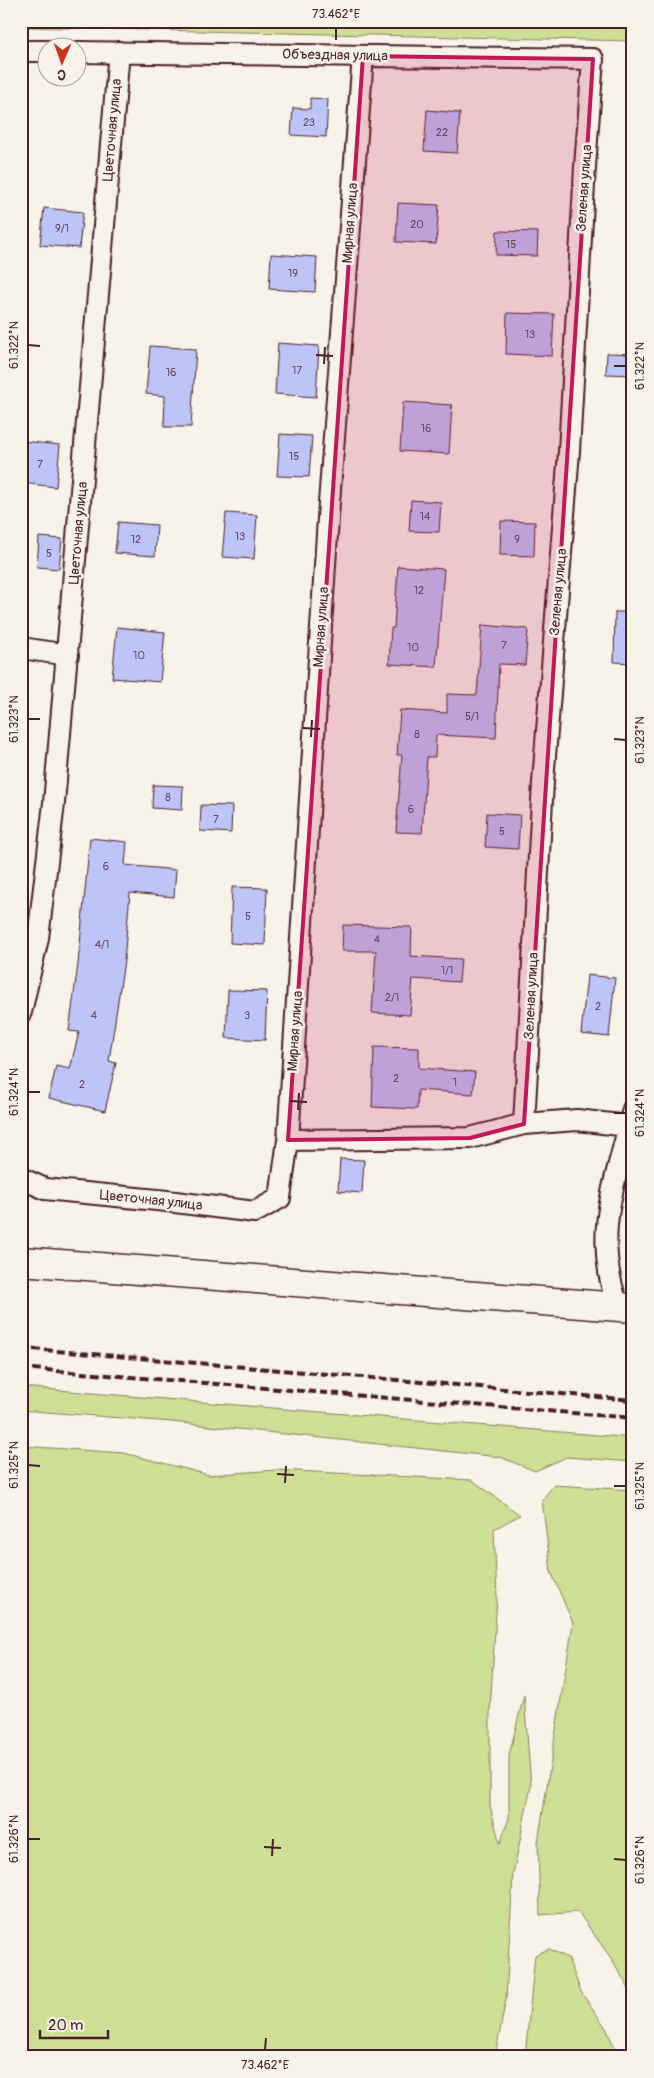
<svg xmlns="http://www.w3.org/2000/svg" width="654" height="2078" font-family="Pangolin,sans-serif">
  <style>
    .green { fill: #ccdf94; stroke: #8b7f60 }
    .building { fill: #bdc4f6; stroke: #4a1f2b }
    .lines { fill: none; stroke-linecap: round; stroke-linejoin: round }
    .street-casing { stroke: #4a1f2b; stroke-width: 24 }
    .secondary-casing { stroke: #4a1f2b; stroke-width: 31 }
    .street { stroke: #f7f3e8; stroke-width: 20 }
    .secondary { stroke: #f7f3e8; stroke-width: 28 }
    .rail { stroke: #4a1f2b; stroke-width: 4; stroke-dasharray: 8 4; stroke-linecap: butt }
    .marked { fill: #c2185b; fill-opacity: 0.2; stroke: #c2185b; stroke-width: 4; stroke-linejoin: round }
    .ticks { fill: none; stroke: #4a1f2b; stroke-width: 2 }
    .labels { text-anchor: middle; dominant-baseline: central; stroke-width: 5; stroke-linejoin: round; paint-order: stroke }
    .number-label { font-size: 11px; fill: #67485e }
    .street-label { font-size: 14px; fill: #4a1f2b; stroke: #f7f3e8 }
    .neatline { fill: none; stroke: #4a1f2b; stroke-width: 2 }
    .ticks-label { font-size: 12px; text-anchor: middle; fill: #4a1f2b }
  </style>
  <rect width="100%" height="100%" fill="#f7f3e8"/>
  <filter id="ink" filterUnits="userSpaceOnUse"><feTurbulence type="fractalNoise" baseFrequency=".02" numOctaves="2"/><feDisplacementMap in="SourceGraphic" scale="10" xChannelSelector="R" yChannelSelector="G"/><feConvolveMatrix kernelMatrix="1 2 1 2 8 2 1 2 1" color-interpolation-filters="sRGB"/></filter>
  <g filter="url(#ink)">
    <path class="green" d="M 21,21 L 633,21 L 633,41 L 21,27 Z
      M 21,1387 L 633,1438 L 633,1462 L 567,1457 L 535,1471 L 500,1457 L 172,1422 L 21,1410 Z
      M 21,1446 L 124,1453 L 209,1475 L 276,1470 L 472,1480 L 520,1515 L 494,1529 L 497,1597 L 490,1711 L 490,1806 L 500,1844 L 509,1818 L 509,1755 L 524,1695 L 531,1786 L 513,1874 L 506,1999 L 495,2057 L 21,2057 Z
      M 554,1485 L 633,1490 L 633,1996 L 613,1961 L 578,1912 L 540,1915 L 538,1842 L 573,1623 L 551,1572 L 542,1500 Z
      M 549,1949 L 568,1958 L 581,1992 L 606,2028 L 619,2057 L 525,2057 L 535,1955 Z"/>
    <path class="building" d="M 310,98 L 328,99 L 326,137 L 291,135 L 293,108 L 310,109 Z
      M 427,110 L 460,113 L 457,153 L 424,151 Z
      M 398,203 L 439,205 L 436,244 L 396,242 Z
      M 44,208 L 83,212 L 79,248 L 40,245 Z
      M 497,231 L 538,232 L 537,256 L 496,255 Z
      M 271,254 L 317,257 L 315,292 L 269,289 Z
      M 507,313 L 554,314 L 552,356 L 506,354 Z
      M 278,343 L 319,346 L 316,397 L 275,394 Z
      M 150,346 L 196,349 L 191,427 L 164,427 L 165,396 L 146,394 Z
      M 607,353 L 633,354 L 633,375 L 606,374 Z
      M 403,402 L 452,405 L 449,454 L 400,451 Z
      M 280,434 L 312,436 L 309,477 L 277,476 Z
      M 21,441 L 60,445 L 56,487 L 21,483 Z
      M 411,500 L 441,502 L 439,532 L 409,531 Z
      M 226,513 L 257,515 L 254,559 L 222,557 Z
      M 501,521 L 535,522 L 534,556 L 500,555 Z
      M 118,522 L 157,525 L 155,556 L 115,553 Z
      M 39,537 L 62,539 L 59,569 L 37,567 Z
      M 398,566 L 444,569 L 436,667 L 389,664 L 391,628 L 394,628 Z
      M 615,612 L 633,612 L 633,663 L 614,662 Z
      M 482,625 L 528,629 L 525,665 L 499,664 L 496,738 L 436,735 L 435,757 L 427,757 L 422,833 L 396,832 L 402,755 L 397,755 L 400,710 L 447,713 L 447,694 L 477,695 Z
      M 117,627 L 165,632 L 160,682 L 112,678 Z
      M 153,785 L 183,786 L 182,810 L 152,808 Z
      M 201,805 L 232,806 L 231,833 L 200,831 Z
      M 487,813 L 520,815 L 518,849 L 485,847 Z
      M 90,838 L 127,842 L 125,865 L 176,870 L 174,897 L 130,893 L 124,961 L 109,1061 L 116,1063 L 105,1111 L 49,1098 L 56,1066 L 70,1069 L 79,1032 L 69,1031 L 78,964 Z
      M 232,887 L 267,888 L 265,945 L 230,943 Z
      M 343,925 L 412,927 L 411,956 L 461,959 L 459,982 L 413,979 L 410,1015 L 372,1013 L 376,951 L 342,951 Z
      M 587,975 L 615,978 L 609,1037 L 581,1034 Z
      M 228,990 L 267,991 L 265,1040 L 226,1038 Z
      M 374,1047 L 419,1048 L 419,1068 L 475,1072 L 473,1094 L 418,1090 L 417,1109 L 372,1107 Z
      M 340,1159 L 364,1160 L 362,1193 L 338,1191 Z"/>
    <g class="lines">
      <defs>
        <path id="street" d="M 21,51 L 48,51
          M 78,52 L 593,59 L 585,167 L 569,451 L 543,782 L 524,1124
          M 21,648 L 68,655
          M 21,1012 L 38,938 L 54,803 L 119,52
          M 288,1140 L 470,1138 L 524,1124 L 577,1120 L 628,1126
          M 21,1178 L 45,1189 L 167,1201 L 255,1212 L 280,1198 L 288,1140 L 329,503 L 363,56
          M 618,1306 C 591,1231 617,1181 633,1109"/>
        <path id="secondary" d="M 21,1261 L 633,1308"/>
      </defs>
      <use href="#street" class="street-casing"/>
      <use href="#secondary" class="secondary-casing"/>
      <use href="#street" class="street"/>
      <use href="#secondary" class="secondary"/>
      <path class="rail" d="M 21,1348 L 633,1400
        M 21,1368 L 633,1418"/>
    </g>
  </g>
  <path class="marked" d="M 363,56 L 593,59 L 524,1124 L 470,1138 L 288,1140 Z"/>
  <path class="ticks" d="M 336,40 L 336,28M 28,345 L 40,346M 316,355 L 333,356M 324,364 L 325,347M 614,366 L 626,366M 28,719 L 40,719M 303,728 L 320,729M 311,737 L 312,720M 614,739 L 626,740M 28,1092 L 40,1092M 290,1101 L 307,1102M 298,1110 L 299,1093M 614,1113 L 626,1113M 28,1465 L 40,1466M 277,1474 L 294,1475M 285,1483 L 286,1466M 614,1486 L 626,1486M 28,1839 L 40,1839M 264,1847 L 281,1848M 272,1856 L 273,1839M 614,1859 L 626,1860M 265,2050 L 266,2038"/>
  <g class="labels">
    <g class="number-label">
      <text x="309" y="122">23</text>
      <text x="442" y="132">22</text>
      <text x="417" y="224">20</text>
      <text x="62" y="228">9/1</text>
      <text x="511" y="244">15</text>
      <text x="293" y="273">19</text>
      <text x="530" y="334">13</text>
      <text x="297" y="370">17</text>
      <text x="171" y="372">16</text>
      <text x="426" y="428">16</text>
      <text x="294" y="456">15</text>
      <text x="40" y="464">7</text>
      <text x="425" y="516">14</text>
      <text x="240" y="536">13</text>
      <text x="136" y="539">12</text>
      <text x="517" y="539">9</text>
      <text x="49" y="553">5</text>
      <text x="419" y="590">12</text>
      <text x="504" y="645">7</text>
      <text x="413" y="647">10</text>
      <text x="139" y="655">10</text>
      <text x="472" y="716">5/1</text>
      <text x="417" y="734">8</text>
      <text x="168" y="797">8</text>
      <text x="411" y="809">6</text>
      <text x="216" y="819">7</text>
      <text x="502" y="831">5</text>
      <text x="106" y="866">6</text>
      <text x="248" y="916">5</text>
      <text x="377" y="939">4</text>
      <text x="102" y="944">4/1</text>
      <text x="447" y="970">1/1</text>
      <text x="392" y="997">2/1</text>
      <text x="598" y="1006">2</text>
      <text x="94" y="1015">4</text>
      <text x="247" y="1015">3</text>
      <text x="396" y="1078">2</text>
      <text x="455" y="1082">1</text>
      <text x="82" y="1084">2</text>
    </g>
    <g class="street-label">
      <text transform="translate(335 55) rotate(1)">Объездная улица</text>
      <text transform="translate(112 130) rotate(-85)">Цветочная улица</text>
      <text transform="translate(584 188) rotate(-86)">Зеленая улица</text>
      <text transform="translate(350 223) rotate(-86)">Мирная улица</text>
      <text transform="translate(78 533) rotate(-85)">Цветочная улица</text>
      <text transform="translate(558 592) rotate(-85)">Зеленая улица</text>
      <text transform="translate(321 627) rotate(-86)">Мирная улица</text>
      <text transform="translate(531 996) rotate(-87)">Зеленая улица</text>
      <text transform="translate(295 1031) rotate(-86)">Мирная улица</text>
      <text transform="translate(151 1200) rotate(6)">Цветочная улица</text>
    </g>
  </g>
  <rect width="654" height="2078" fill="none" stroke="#f7f3e8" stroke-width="55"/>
  <g transform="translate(62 62) rotate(182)"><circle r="24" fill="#f7f3e8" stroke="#b29e9c"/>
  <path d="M0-4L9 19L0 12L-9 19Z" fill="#c8321e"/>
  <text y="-8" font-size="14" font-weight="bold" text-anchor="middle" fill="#4a1f2b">С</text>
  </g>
  <path d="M40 2030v8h68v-8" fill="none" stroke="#4a1f2b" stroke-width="2.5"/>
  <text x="48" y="2030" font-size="15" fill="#4a1f2b" stroke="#f7f3e8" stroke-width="4" paint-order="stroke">20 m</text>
  <rect x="28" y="28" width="598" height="2022" class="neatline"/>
  <g class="ticks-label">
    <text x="336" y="18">73.462°E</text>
    <text transform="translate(14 345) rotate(-90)" y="4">61.322°N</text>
    <text transform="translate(640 366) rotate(-90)" y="4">61.322°N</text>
    <text transform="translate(14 719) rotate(-90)" y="4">61.323°N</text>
    <text transform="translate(640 740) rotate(-90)" y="4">61.323°N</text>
    <text transform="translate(14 1092) rotate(-90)" y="4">61.324°N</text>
    <text transform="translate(640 1113) rotate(-90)" y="4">61.324°N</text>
    <text transform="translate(14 1465) rotate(-90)" y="4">61.325°N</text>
    <text transform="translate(640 1486) rotate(-90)" y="4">61.325°N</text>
    <text transform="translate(14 1839) rotate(-90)" y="4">61.326°N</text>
    <text transform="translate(640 1860) rotate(-90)" y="4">61.326°N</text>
    <text x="265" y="2069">73.462°E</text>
  </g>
</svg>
